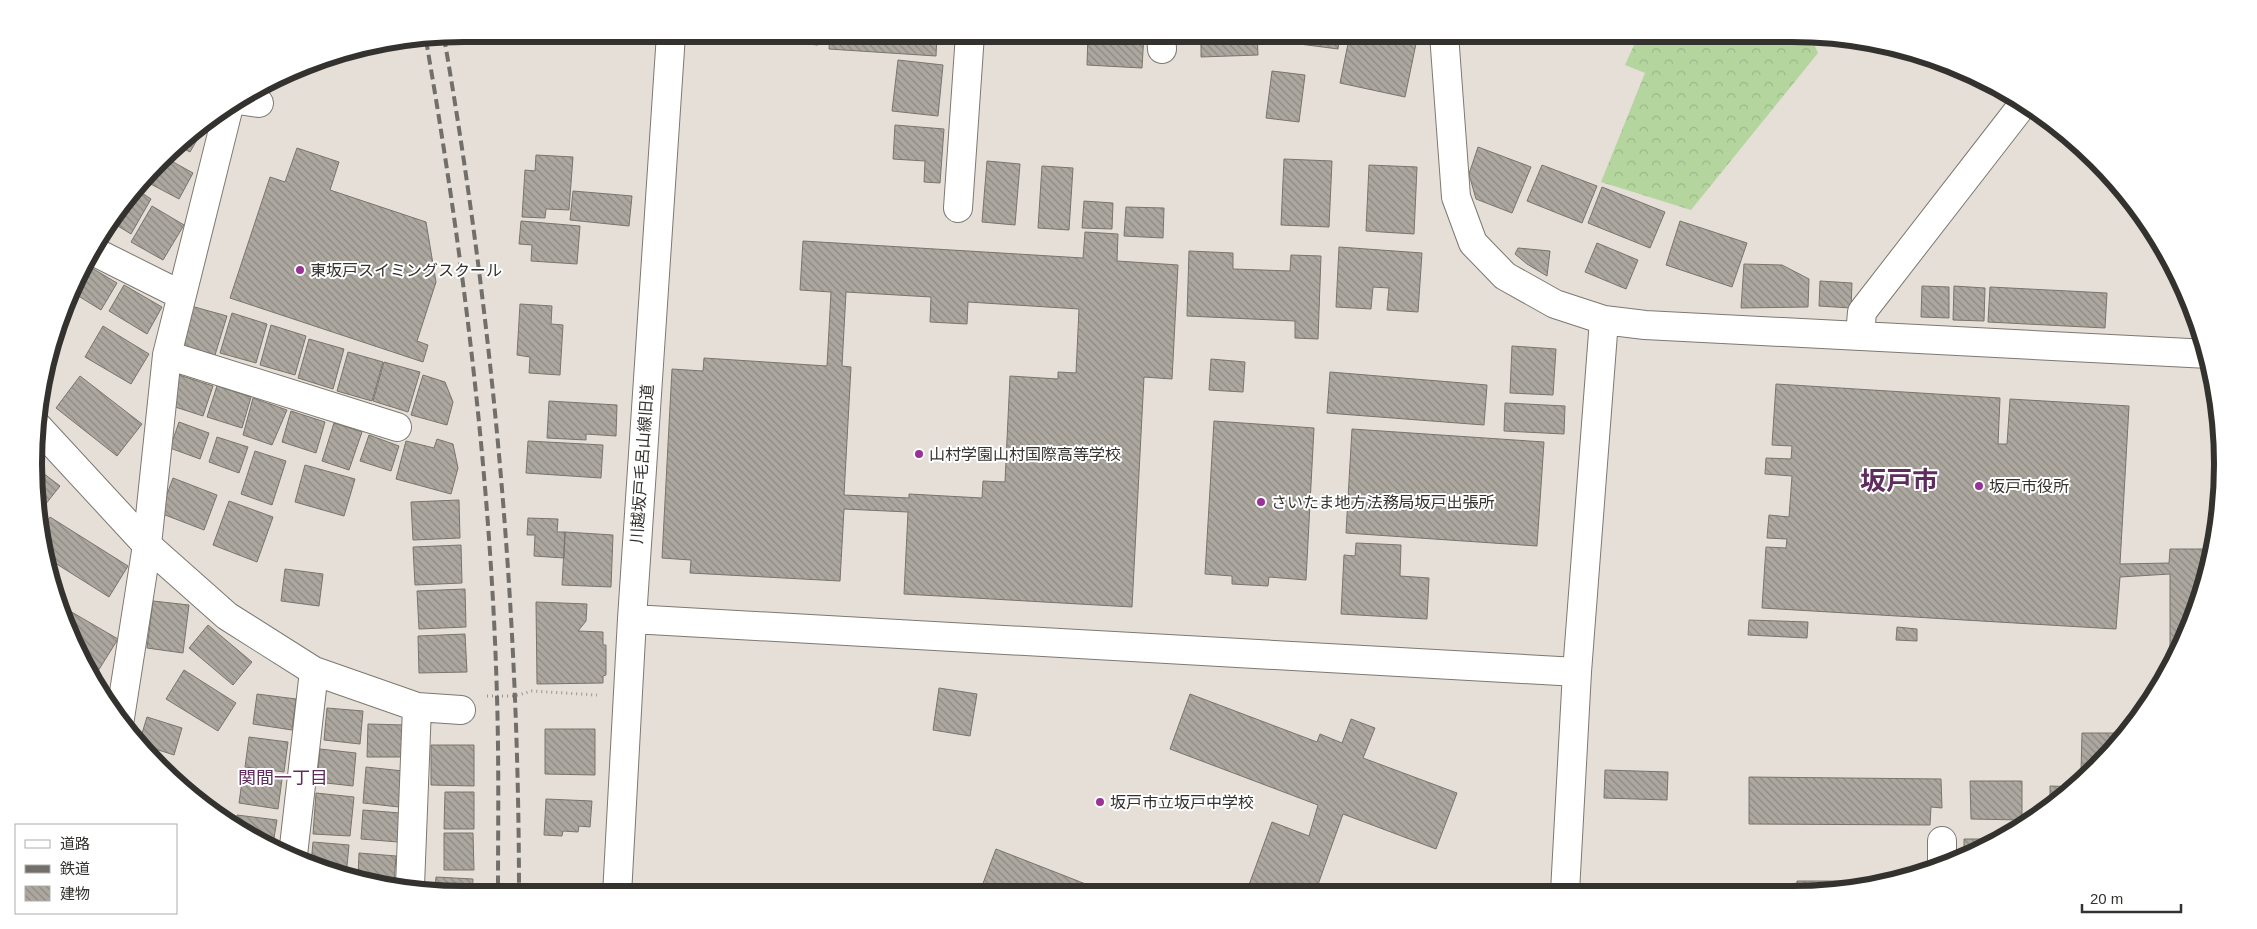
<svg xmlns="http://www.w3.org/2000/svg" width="2257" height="929" font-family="Arial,'Noto Sans JP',sans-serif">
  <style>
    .forest { fill: url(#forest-crowns) }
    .building { fill: url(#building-back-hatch); stroke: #79746c; fill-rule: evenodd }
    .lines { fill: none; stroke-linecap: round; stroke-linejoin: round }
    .minor-casing { stroke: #7d7870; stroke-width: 30 }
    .path { stroke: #99948e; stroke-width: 3; stroke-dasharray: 1 4; stroke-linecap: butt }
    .minor { stroke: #fff; stroke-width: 28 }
    .rail { stroke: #726f6a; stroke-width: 4; stroke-dasharray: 10 5; stroke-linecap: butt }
    .poi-dot { fill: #983297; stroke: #fff; stroke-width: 2 }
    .labels { text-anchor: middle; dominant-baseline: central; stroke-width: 4; stroke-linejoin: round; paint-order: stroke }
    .poi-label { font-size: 16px; fill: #34322f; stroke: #fff; text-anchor: start }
    .street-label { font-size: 16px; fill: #34322f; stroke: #fff }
    .neighbourhood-label { font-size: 18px; fill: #5f2d5d; stroke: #fff }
    .town-label { font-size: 26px; font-weight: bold; fill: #5f2d5d; stroke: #fff }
    .rim { fill: none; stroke: #34322f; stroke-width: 6 }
  </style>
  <defs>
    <pattern id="forest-crowns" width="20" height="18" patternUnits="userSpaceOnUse" patternTransform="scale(1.25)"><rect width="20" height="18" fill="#b5d59f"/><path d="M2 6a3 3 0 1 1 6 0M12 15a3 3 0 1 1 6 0" fill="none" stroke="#9cb789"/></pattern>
    <pattern id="building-back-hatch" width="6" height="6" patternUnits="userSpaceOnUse" patternTransform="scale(1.25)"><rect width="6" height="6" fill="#aca79f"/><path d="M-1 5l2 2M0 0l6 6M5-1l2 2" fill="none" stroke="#8d8982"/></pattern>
  </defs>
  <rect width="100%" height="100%" fill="#e5dfd7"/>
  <path class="forest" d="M 1639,34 L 1792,34 L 1811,37 L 1818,53 L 1691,210 L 1601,182 L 1645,73 L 1625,65 Z"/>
  <path class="building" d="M 765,34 L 819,34 L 818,45 L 765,40 Z
    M 830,34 L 937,34 L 936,56 L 829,49 Z
    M 1088,34 L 1144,34 L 1142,68 L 1087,65 Z
    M 1201,34 L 1257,34 L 1258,55 L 1201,57 Z
    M 1294,34 L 1340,34 L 1338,49 L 1292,43 Z
    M 1350,34 L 1373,39 L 1374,34 L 1418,34 L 1405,97 L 1340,83 Z
    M 898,60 L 943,65 L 938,116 L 892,111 Z
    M 1272,71 L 1305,75 L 1299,122 L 1266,118 Z
    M 208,121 L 190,152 L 177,145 L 181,140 Z
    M 895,125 L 944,129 L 940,183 L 924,182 L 925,161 L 893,159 Z
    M 1478,147 L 1531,167 L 1512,213 L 1476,199 L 1469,174 Z
    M 297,148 L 339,162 L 330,190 L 426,222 L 436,282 L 417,341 L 428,345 L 423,362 L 230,298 L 270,177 L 285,182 Z
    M 536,155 L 573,157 L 569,210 L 546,209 L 545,218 L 522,217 L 525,170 L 535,171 Z
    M 166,158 L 193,173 L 179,199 L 147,182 Z
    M 1284,159 L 1332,161 L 1329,227 L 1281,225 Z
    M 987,161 L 1020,164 L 1015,225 L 982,222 Z
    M 1369,165 L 1417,167 L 1414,234 L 1366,231 Z
    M 1542,165 L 1597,186 L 1582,223 L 1527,201 Z
    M 1042,166 L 1073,168 L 1069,230 L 1038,228 Z
    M 1602,187 L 1665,212 L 1650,248 L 1588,223 Z
    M 139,191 L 151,199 L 131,234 L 113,223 Z
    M 573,191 L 632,196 L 629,226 L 570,220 Z
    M 1084,201 L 1113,203 L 1112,229 L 1082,228 Z
    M 152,206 L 184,225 L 163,260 L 131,242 Z
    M 1126,207 L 1164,208 L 1163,238 L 1124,236 Z
    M 521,221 L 580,226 L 577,264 L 531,261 L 532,245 L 519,244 Z
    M 1680,221 L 1747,243 L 1732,287 L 1666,265 Z
    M 1085,232 L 1118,234 L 1117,261 L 1178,265 L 1172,379 L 1144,377 L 1132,607 L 904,594 L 908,512 L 844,509 L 840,581 L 690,573 L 691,560 L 662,558 L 672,369 L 703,371 L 704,358 L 827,366 L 831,292 L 800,290 L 803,241 L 1083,258 ZM 846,292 L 931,297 L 930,322 L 967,324 L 968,302 L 1079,309 L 1076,373 L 1058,372 L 1058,379 L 1010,376 L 1005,482 L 983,481 L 982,498 L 909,494 L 909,498 L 844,495 L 851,367 L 842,366 Z
    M 1597,243 L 1638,260 L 1626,289 L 1585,272 Z
    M 1339,247 L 1422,253 L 1418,312 L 1387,310 L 1389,288 L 1373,287 L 1371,309 L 1336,307 Z
    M 1518,248 L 1550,251 L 1547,276 L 1527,264 L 1515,254 Z
    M 1189,251 L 1233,253 L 1233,269 L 1290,271 L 1291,255 L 1321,256 L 1318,339 L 1295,338 L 1295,321 L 1187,316 Z
    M 85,264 L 117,283 L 101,310 L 72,292 Z
    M 1744,264 L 1782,265 L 1809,279 L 1808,307 L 1741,308 Z
    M 1820,281 L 1852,283 L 1851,308 L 1819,306 Z
    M 124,285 L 162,307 L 147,334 L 109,311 Z
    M 1922,286 L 1949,287 L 1949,318 L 1921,317 Z
    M 1954,286 L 1985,288 L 1984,321 L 1953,320 Z
    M 1990,287 L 2107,293 L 2105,328 L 1988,322 Z
    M 520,304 L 552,306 L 551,324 L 563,325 L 560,375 L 529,373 L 530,357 L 517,355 Z
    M 191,306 L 227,316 L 215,355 L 180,345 Z
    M 232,313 L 267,324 L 256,363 L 220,353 Z
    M 271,325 L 306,336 L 295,375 L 260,365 Z
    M 103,326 L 149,354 L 131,384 L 85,357 Z
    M 309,339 L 344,349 L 333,389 L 298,378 Z
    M 1512,346 L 1556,349 L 1553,395 L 1510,393 Z
    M 348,352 L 383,362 L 372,401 L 337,391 Z
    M 1211,359 L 1245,362 L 1243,392 L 1209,390 Z
    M 384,362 L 420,372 L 408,412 L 373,401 Z
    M 1330,372 L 1487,385 L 1484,425 L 1327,413 Z
    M 179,375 L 213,386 L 203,416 L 169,405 Z
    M 423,375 L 445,382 L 453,402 L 447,425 L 411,415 Z
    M 80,376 L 142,424 L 117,456 L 56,408 Z
    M 1776,384 L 2000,398 L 1998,444 L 2007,444 L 2010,399 L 2129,406 L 2120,564 L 2169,563 L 2170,549 L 2210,549 L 2210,562 L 2200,603 L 2170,665 L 2170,574 L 2120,577 L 2116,629 L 1762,608 L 1766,547 L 1786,548 L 1787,539 L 1767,538 L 1769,515 L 1789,517 L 1792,476 L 1765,474 L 1766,458 L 1791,459 L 1792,446 L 1772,445 Z
    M 217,386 L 251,397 L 242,428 L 207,417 Z
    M 253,398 L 287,410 L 272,445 L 243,435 Z
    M 549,401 L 617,405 L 616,436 L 586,434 L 586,440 L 547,438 Z
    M 1505,403 L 1565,406 L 1564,434 L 1504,431 Z
    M 291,411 L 325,422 L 316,453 L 282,442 Z
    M 1214,421 L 1314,428 L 1306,580 L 1269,577 L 1268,586 L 1232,584 L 1232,576 L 1205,574 Z
    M 179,422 L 209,433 L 200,459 L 170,448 Z
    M 334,423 L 362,432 L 349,470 L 322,461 Z
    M 1352,429 L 1544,442 L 1537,546 L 1346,533 Z
    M 369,435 L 399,446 L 391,471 L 360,461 Z
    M 217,437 L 248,447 L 239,473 L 209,462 Z
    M 437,439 L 453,444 L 458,468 L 451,494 L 396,479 L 406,441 L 434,448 Z
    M 528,441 L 603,445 L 601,478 L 526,473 Z
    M 255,451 L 286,461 L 272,505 L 241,494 Z
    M 305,465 L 355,479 L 344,516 L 295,502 Z
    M 39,470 L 60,486 L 41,510 Z
    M 173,478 L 217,495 L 204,530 L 160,513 Z
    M 459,500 L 460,538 L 413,540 L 411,502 Z
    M 229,501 L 273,517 L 257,562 L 213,545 Z
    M 50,517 L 128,566 L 109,597 L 44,556 L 41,530 Z
    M 528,518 L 558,519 L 557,532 L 565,532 L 564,558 L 534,556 L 535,535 L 527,535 Z
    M 565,532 L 613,535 L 611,587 L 562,585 Z
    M 1356,543 L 1401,545 L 1400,576 L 1429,578 L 1427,619 L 1341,614 L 1344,555 L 1355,556 Z
    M 461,545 L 462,583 L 415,585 L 413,547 Z
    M 285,569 L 323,574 L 319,606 L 281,601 Z
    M 465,589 L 466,627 L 419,629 L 417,591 Z
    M 153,601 L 189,605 L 183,653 L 147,648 Z
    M 536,602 L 587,604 L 586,621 L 578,631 L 603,632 L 603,645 L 606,645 L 606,675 L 603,676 L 603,683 L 537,684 Z
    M 63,607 L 118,639 L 93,679 L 67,630 L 61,611 Z
    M 1749,620 L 1808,622 L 1807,638 L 1748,635 Z
    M 208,625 L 252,662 L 233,685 L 189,648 Z
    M 1897,627 L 1917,629 L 1917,641 L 1896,640 Z
    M 465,634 L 467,672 L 419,673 L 418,636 Z
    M 184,670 L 236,703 L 218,731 L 166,699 Z
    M 939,688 L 977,694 L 970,736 L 933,730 Z
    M 257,694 L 296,699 L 292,730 L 253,724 Z
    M 1190,694 L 1317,742 L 1320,734 L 1342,743 L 1351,719 L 1375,728 L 1363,758 L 1457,793 L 1436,849 L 1343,814 L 1315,893 L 1246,893 L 1272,822 L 1309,836 L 1318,805 L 1170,749 Z
    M 327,708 L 363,711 L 360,744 L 324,740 Z
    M 147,717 L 182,728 L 174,755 L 146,746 L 140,740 Z
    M 368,724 L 404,725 L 404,757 L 367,757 Z
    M 545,729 L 595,729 L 595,775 L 545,774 Z
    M 2082,733 L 2125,733 L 2090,773 L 2081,773 Z
    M 249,737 L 288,742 L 284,772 L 245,767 Z
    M 431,745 L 474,745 L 474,786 L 431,785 Z
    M 320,749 L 356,753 L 353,786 L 317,782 Z
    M 366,767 L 403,771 L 399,807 L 363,803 Z
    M 1605,770 L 1668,772 L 1667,800 L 1604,798 Z
    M 243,774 L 282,779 L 278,809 L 239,803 Z
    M 1749,777 L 1941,779 L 1942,808 L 1931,807 L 1930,825 L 1749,824 Z
    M 1970,781 L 2022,781 L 2022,820 L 1971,819 Z
    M 2050,786 L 2078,787 L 2050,805 Z
    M 445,792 L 474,792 L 474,829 L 444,829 Z
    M 316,793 L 354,797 L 350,836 L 313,834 Z
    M 546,799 L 592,801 L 590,827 L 579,826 L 578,832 L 563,831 L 562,836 L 544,835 Z
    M 363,810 L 400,813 L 398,842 L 361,839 Z
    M 237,815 L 277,820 L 273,844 L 236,824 Z
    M 444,833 L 473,833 L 474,870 L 444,870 Z
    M 1964,839 L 1996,839 L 1964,859 Z
    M 313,842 L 349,845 L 346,876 L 326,872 L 311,864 Z
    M 996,849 L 1101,890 L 1099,894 L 979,894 Z
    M 359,853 L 396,856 L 394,884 L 358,878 Z
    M 436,877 L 473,879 L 472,895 L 435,890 Z
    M 1797,881 L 1887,881 L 1849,892 L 1797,892 Z"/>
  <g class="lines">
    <defs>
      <path id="minor" d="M 1161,34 L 1162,49
        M 1444,34 L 1456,197 L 1473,243 L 1505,276 L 1555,304 L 1604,320 L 1645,325 L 2209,354
        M 238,100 L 259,103
        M 958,208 L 970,34
        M 91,250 L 181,295
        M 1860,336 L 1862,312 L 2024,103
        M 167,355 L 397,427
        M 38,427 L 147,545 L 227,616 L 314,671 L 417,707 L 461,710
        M 632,619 L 1577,672
        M 120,718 L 147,545 L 167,355 L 229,106
        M 1942,841 L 1942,867
        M 293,855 L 314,671
        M 410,886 L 417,707
        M 1565,892 L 1577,672 L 1604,320
        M 617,895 L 632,619 L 671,34"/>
    </defs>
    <use href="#minor" class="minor-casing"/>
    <path class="path" d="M 487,696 L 515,696 L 532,691 L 597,695"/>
    <use href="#minor" class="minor"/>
    <path class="rail" d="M 444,37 C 493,321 519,607 519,895
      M 426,40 C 463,254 491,479 497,697 C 499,763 498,829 498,895"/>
  </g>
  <g class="poi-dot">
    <circle cx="300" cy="270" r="5"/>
    <circle cx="919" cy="454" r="5"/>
    <circle cx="1979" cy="486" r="5"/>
    <circle cx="1261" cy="502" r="5"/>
    <circle cx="1100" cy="802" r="5"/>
  </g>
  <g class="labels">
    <g class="poi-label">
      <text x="310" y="270">東坂戸スイミングスクール</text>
      <text x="929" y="454">山村学園山村国際高等学校</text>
      <text x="1989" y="486">坂戸市役所</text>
      <text x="1271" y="502">さいたま地方法務局坂戸出張所</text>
      <text x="1110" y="802">坂戸市立坂戸中学校</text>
    </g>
    <g class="street-label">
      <text transform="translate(642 464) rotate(-86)">川越坂戸毛呂山線旧道</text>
    </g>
    <g class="neighbourhood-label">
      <text x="283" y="778">関間一丁目</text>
    </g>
    <g class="town-label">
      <text x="1899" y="481">坂戸市</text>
    </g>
  </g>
  <path d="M0 0H2257V929H0ZM464 42H1792A422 422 0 0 1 2214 464V464A422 422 0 0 1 1792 886H464A422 422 0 0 1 42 464V464A422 422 0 0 1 464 42Z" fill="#fff" fill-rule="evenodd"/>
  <path class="rim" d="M464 42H1792A422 422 0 0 1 2214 464V464A422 422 0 0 1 1792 886H464A422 422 0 0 1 42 464V464A422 422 0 0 1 464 42Z"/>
  <rect x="15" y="824" width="162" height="90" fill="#ffffff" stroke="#aeadac"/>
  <rect x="25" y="840" width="25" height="8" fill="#ffffff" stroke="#aeadac"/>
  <text x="60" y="849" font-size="15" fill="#34322f">道路</text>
  <rect x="25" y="865" width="25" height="8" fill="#726f6a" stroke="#aeadac"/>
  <text x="60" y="874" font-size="15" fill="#34322f">鉄道</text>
  <rect x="25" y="886" width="25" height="15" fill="url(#building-back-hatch)" stroke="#aeadac"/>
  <text x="60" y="899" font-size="15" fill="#34322f">建物</text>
  <path d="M2082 904v8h99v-8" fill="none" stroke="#34322f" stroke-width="2.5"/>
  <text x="2090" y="904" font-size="15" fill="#34322f" stroke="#ffffff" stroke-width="4" paint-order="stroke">20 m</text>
</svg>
